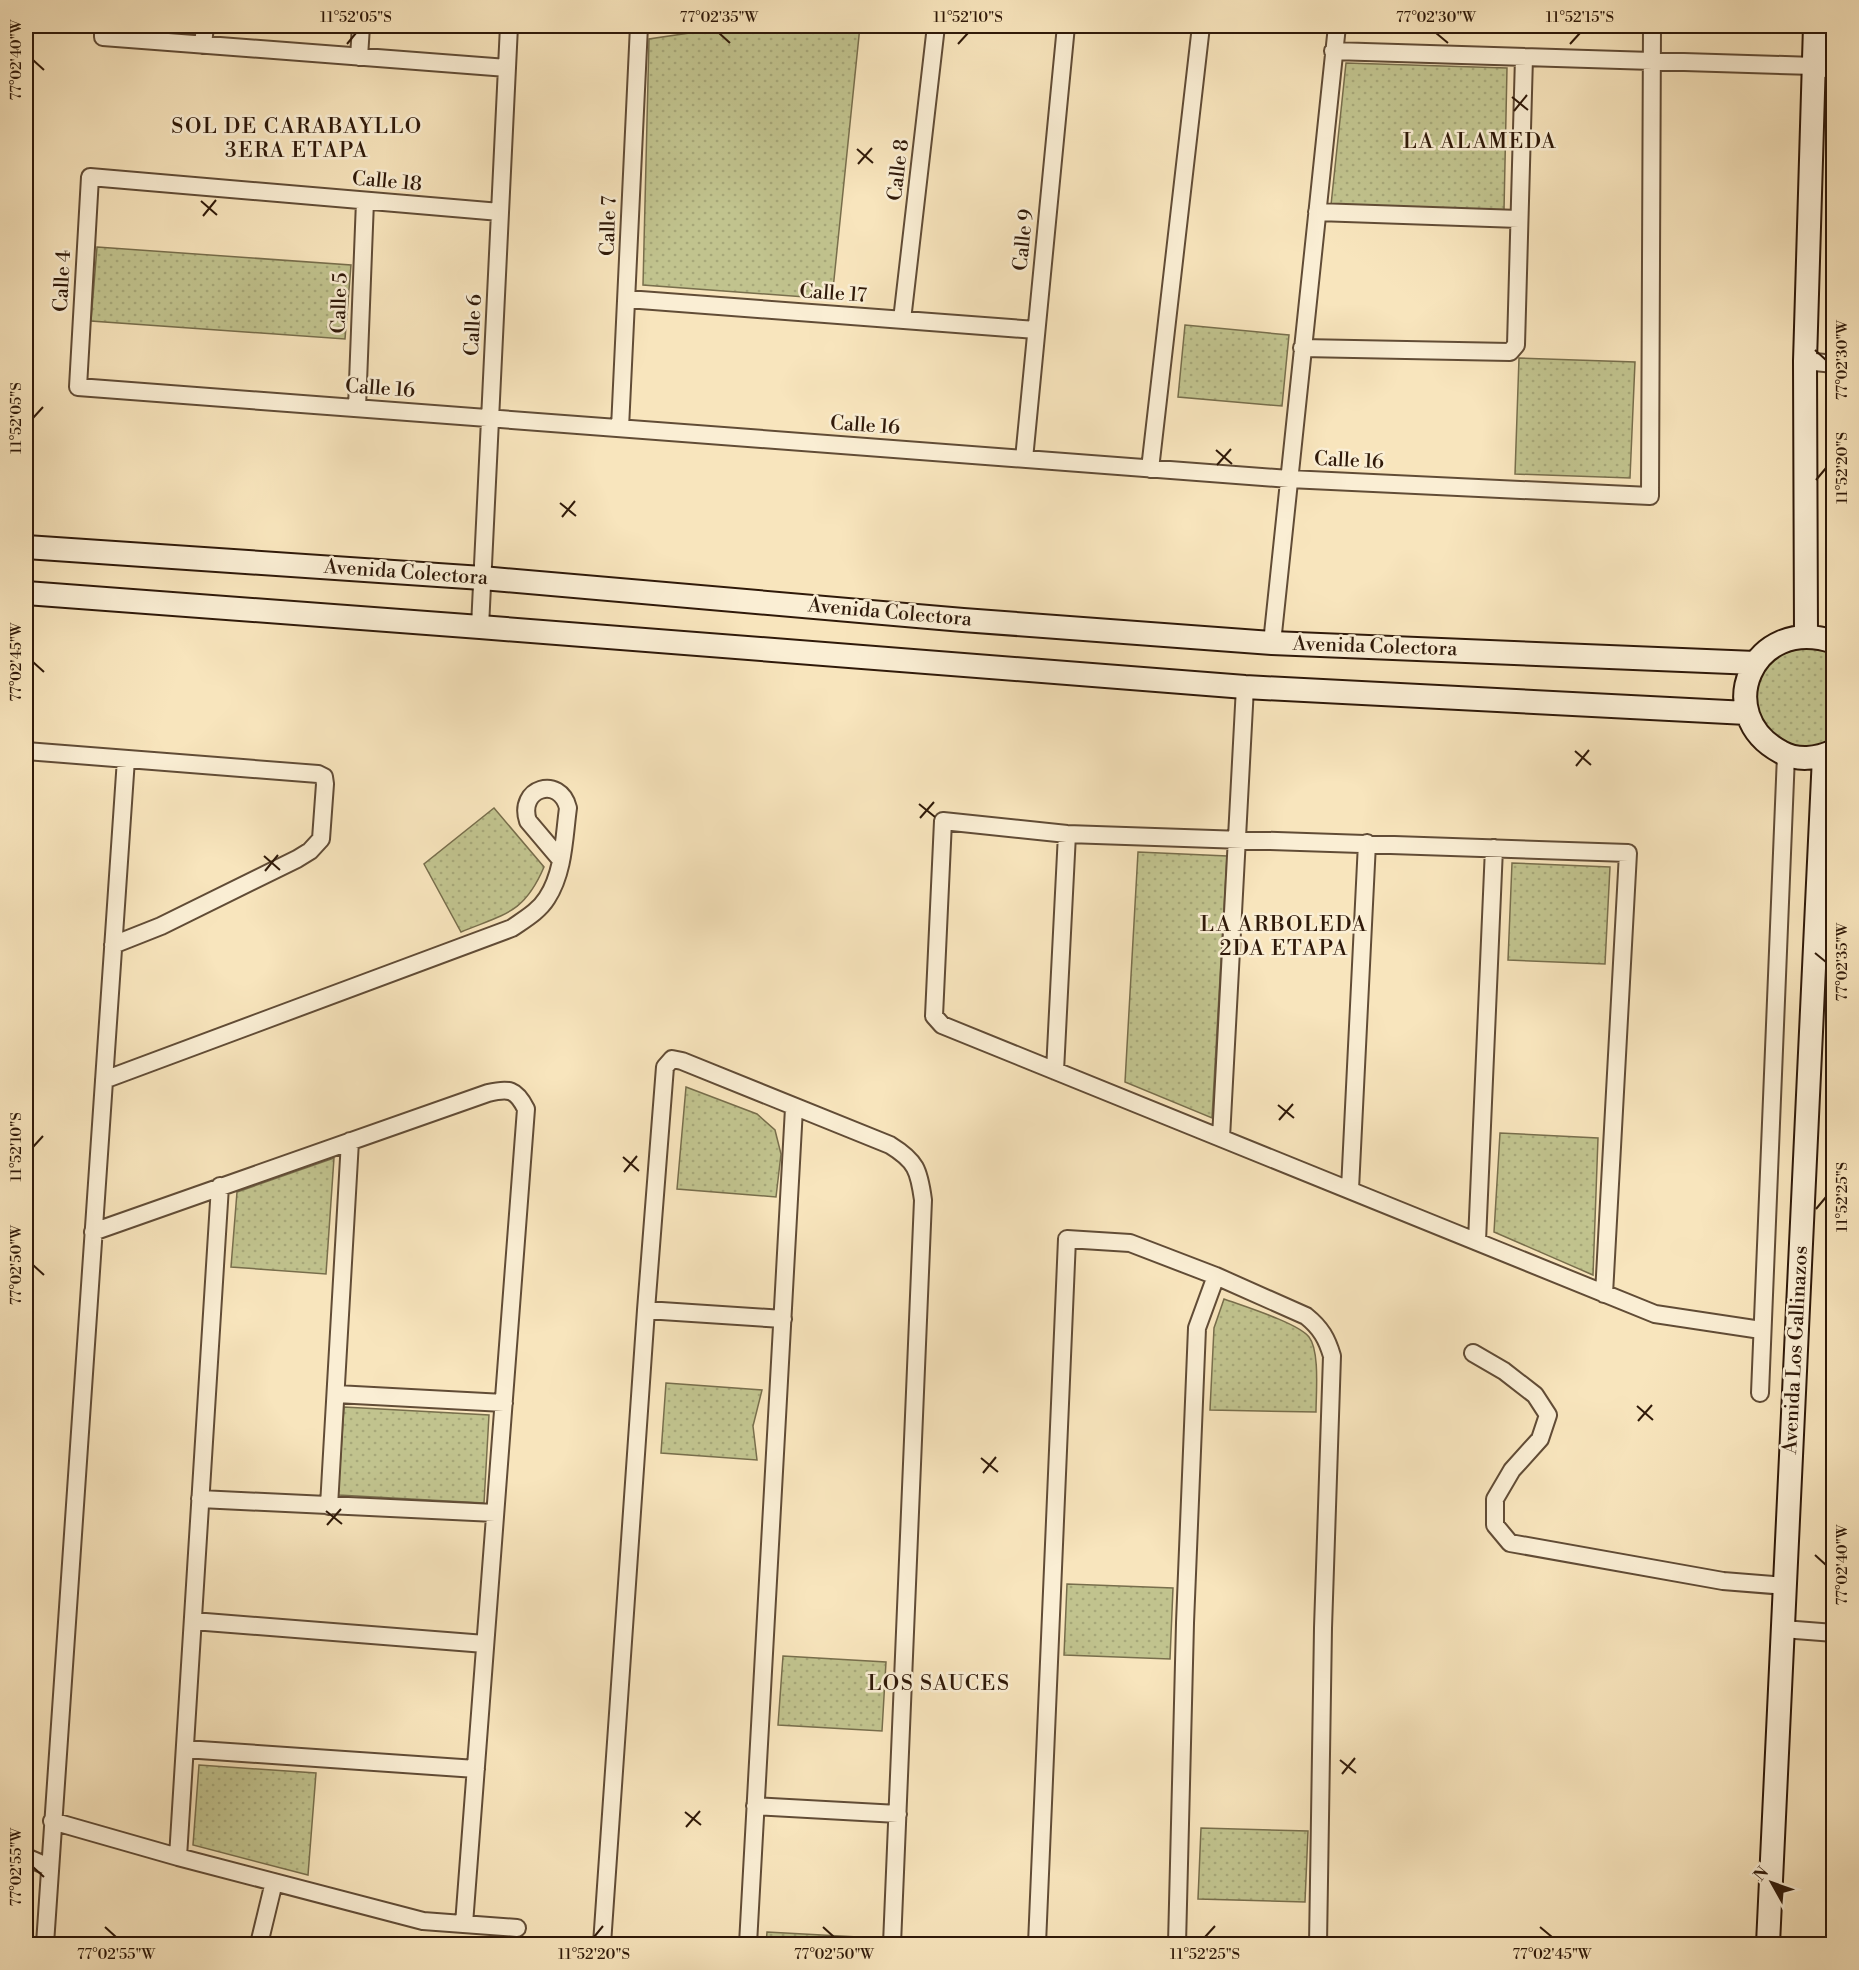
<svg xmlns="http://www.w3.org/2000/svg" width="1859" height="1970" font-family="'Libre Bodoni',serif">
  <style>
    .park { fill: url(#park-dots); stroke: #786e4c; stroke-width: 1.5 }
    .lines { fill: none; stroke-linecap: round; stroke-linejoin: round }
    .street-casing { stroke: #614c36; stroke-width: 20 }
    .secondary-casing { stroke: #2f1909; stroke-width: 26 }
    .street { stroke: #faeed4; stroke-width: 16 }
    .secondary { stroke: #faeed4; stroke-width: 22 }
    .ticks { fill: none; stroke: #2f1909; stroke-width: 2 }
    .labels { text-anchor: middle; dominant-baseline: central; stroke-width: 5; stroke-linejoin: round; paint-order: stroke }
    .street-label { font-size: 20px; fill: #2f1909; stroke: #faeed4 }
    .neighbourhood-label { font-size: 21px; letter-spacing: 1.5px; fill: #2f1909; stroke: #faeed4 }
    .neatline { fill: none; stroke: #2f1909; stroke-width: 2 }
    .ticks-label { font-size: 15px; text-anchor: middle; fill: #2f1909 }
  </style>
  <defs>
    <pattern id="park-dots" width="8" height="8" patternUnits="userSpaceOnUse" patternTransform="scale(1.5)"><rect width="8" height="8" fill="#c1c38e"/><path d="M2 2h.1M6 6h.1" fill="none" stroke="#a6a779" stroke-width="1.8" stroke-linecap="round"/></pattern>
  </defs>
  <rect width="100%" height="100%" fill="#f8e5bd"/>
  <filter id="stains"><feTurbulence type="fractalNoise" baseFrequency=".00333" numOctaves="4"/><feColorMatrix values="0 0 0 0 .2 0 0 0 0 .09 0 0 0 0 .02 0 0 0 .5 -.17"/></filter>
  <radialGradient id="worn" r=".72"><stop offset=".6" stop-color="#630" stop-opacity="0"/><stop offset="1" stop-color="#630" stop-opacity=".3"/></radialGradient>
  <path class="park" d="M 737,26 L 860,26 L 832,299 L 643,285 L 649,39 Z
    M 1346,63 L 1507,68 L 1504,210 L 1331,205 Z
    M 97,247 L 351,265 L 345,339 L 91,321 Z
    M 1185,325 L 1289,335 L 1282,406 L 1178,397 Z
    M 1519,358 L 1635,362 L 1630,478 L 1515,474 Z
    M 1810,645 L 1833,652 L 1833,742 L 1828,745 L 1795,748 L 1768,731 L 1759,717 L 1756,700 L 1757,684 L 1764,669 L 1776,656 Z
    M 494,808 L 544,867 C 524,914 504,914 461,932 L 424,864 Z
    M 1138,852 L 1227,856 L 1212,1118 L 1125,1082 Z
    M 1512,863 L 1610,867 L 1605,964 L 1508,960 Z
    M 686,1087 L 757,1114 L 775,1130 L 781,1154 L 776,1197 L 677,1189 Z
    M 1500,1133 L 1598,1138 L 1593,1275 L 1494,1232 Z
    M 334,1158 L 326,1274 L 231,1267 L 237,1192 Z
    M 1224,1299 C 1243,1306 1298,1323 1309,1337 C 1320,1351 1316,1394 1316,1412 L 1210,1410 L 1214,1328 Z
    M 666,1383 L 762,1390 L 753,1426 L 757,1460 L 661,1453 Z
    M 344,1407 L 489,1415 L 484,1503 L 338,1495 Z
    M 1067,1584 L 1173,1588 L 1170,1659 L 1064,1655 Z
    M 783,1656 L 886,1662 L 882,1731 L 778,1725 Z
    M 199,1765 L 316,1773 L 308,1875 L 193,1845 Z
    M 1201,1828 L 1308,1831 L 1305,1902 L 1198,1899 Z
    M 767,1932 L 876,1938 L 876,1944 L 766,1944 Z"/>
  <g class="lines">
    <defs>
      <path id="street" d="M 103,26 L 103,37 L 507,68
        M 203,45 L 205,26
        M 1333,51 L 1814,66 L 1834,71
        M 359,57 L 361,26
        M 500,212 L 90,177 L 78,387 L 1289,479 L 1650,496 L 1652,26
        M 1317,212 L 1519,219
        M 627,299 L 1036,330
        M 902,320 L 936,26
        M 1302,348 L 1510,352 L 1516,345 L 1524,57
        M 1805,361 L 1834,364
        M 357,408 L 365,201
        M 620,428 L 639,26
        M 1024,459 L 1066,26
        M 1150,469 L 1201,26
        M 480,627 L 509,26
        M 1272,643 L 1337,26
        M 26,751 L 318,774 L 324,777 L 325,784 L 321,839 L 310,851 L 297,859 L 161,926 L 113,945
        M 1055,1071 L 1067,834
        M 104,1080 L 512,928 C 525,919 539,911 547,898 C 564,872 564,837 568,808 C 560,775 517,788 528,821 L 561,860
        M 1221,1138 L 1245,687
        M 1350,1189 L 1367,843
        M 93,1232 L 488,1093 C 509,1088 516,1089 526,1109 L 464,1924
        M 1477,1241 L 1494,848
        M 1604,1294 L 1628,853 L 1067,834 L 943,821 L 934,1016 L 942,1025 L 1655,1314 L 1761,1330
        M 646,1310 L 783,1319
        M 1473,1353 L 1504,1371 L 1535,1395 L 1548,1415 L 1540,1439 L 1512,1470 L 1495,1499 L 1495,1525 L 1510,1543 L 1723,1581 L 1785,1586
        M 1760,1393 L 1786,755
        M 336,1394 L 504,1403
        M 200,1499 L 495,1513
        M 329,1506 L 350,1141
        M 193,1621 L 485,1644
        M 1783,1629 L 1834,1633
        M 185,1749 L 476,1769
        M 755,1806 L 898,1814
        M 52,1821 L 178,1857 L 423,1921 L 517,1928
        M 26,1857 L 49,1867
        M 178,1857 L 220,1186
        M 45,1944 L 126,759
        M 259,1944 L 274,1882
        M 602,1944 L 646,1310 L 665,1067 L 672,1059 L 682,1061 L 890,1145 C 916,1161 919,1170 923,1200 L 892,1944
        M 748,1944 L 794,1108
        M 1037,1944 L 1067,1239 L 1130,1243 L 1216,1276 L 1306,1316 C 1321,1328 1327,1339 1332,1356 L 1323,1628 L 1318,1944
        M 1177,1944 L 1185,1623 L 1197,1328 L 1216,1276"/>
      <path id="secondary" d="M 26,547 L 482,578 L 963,620 L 1272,643 L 1755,663
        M 26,593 L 480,627 L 1245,687 L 1747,713
        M 1806,636 L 1805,361 L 1815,26
        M 1834,642 C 1752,614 1711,715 1781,752 C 1797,761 1817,759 1834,751
        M 1768,1944 L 1824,756"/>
    </defs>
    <use href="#street" class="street-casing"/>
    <use href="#secondary" class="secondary-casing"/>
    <use href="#street" class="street"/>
    <use href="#secondary" class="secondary"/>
  </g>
  <path class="ticks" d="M 719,33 L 730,43M 1436,33 L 1448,43M 347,44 L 356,33M 958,44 L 968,33M 1570,44 L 1580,33M 33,60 L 44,70M 1512,97 L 1528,110M 1514,111 L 1527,95M 857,149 L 873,163M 858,164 L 872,148M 201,201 L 217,215M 203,216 L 216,200M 1815,350 L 1826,360M 33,418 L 43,407M 1216,450 L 1232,464M 1217,465 L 1231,449M 1816,480 L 1826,468M 560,503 L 576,516M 562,517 L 575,501M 33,662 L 44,672M 1575,751 L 1591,765M 1576,766 L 1589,750M 919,804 L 935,817M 920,818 L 934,802M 264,856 L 280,870M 265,871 L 278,855M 1815,953 L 1826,962M 1278,1105 L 1294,1118M 1279,1120 L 1293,1104M 33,1147 L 43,1136M 623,1157 L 639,1171M 624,1172 L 637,1156M 1816,1209 L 1826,1197M 33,1265 L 44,1275M 1637,1406 L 1653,1420M 1638,1421 L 1652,1405M 981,1458 L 998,1472M 983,1473 L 996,1457M 326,1511 L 342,1524M 327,1525 L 341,1509M 1815,1555 L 1826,1565M 1340,1760 L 1356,1773M 1342,1774 L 1355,1758M 685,1812 L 701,1825M 686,1827 L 700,1811M 33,1867 L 44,1877M 105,1927 L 116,1937M 823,1927 L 834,1937M 1540,1927 L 1552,1937M 594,1937 L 603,1926M 1205,1937 L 1215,1926"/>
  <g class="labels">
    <g class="street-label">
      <text transform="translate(899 170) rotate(-83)">Calle 8</text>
      <text transform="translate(387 182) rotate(5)">Calle 18</text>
      <text transform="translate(609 226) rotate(-88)">Calle 7</text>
      <text transform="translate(1024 240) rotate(-84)">Calle 9</text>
      <text transform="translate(63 281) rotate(-87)">Calle 4</text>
      <text transform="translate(833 294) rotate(4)">Calle 17</text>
      <text transform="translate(340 303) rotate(-88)">Calle 5</text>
      <text transform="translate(474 325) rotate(-87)">Calle 6</text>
      <text transform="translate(380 389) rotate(4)">Calle 16</text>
      <text transform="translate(865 426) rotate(4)">Calle 16</text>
      <text transform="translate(1349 461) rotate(3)">Calle 16</text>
      <text transform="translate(406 573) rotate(4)">Avenida Colectora</text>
      <text transform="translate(890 613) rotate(5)">Avenida Colectora</text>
      <text transform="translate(1375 647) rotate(2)">Avenida Colectora</text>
      <text transform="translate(1796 1350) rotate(-87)">Avenida Los Gallinazos</text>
    </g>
    <g class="neighbourhood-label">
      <text x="297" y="127">SOL DE CARABAYLLO<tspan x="297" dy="24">3ERA ETAPA</tspan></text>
      <text x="1480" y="142">LA ALAMEDA</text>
      <text x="1284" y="925">LA ARBOLEDA<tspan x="1284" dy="24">2DA ETAPA</tspan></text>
      <text x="939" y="1684">LOS SAUCES</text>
    </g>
  </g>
  <rect width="1859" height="1970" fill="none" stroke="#f8e5bd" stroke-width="66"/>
  <g transform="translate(1772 1883) rotate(310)" stroke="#faeed4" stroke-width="4.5" paint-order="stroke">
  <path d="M0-4.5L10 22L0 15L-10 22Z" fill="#2f1909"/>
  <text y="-9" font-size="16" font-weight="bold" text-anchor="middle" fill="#2f1909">N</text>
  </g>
  <rect x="33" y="33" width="1793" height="1904" class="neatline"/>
  <g class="ticks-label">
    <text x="356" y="22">11°52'05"S</text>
    <text x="719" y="22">77°02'35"W</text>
    <text x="968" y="22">11°52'10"S</text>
    <text x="1436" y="22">77°02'30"W</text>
    <text x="1580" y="22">11°52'15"S</text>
    <text transform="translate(16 60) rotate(-90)" y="5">77°02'40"W</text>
    <text transform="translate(1842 360) rotate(-90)" y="5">77°02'30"W</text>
    <text transform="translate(16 418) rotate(-90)" y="5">11°52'05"S</text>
    <text transform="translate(1842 468) rotate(-90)" y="5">11°52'20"S</text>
    <text transform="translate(16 662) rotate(-90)" y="5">77°02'45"W</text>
    <text transform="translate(1842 962) rotate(-90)" y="5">77°02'35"W</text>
    <text transform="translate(16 1147) rotate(-90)" y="5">11°52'10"S</text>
    <text transform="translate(1842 1197) rotate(-90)" y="5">11°52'25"S</text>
    <text transform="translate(16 1265) rotate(-90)" y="5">77°02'50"W</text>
    <text transform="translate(1842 1565) rotate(-90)" y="5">77°02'40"W</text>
    <text transform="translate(16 1867) rotate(-90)" y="5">77°02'55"W</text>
    <text x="116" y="1959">77°02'55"W</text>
    <text x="594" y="1959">11°52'20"S</text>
    <text x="834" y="1959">77°02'50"W</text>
    <text x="1205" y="1959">11°52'25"S</text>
    <text x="1552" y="1959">77°02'45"W</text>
  </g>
  <rect width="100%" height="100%" filter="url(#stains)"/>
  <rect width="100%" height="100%" fill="url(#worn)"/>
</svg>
